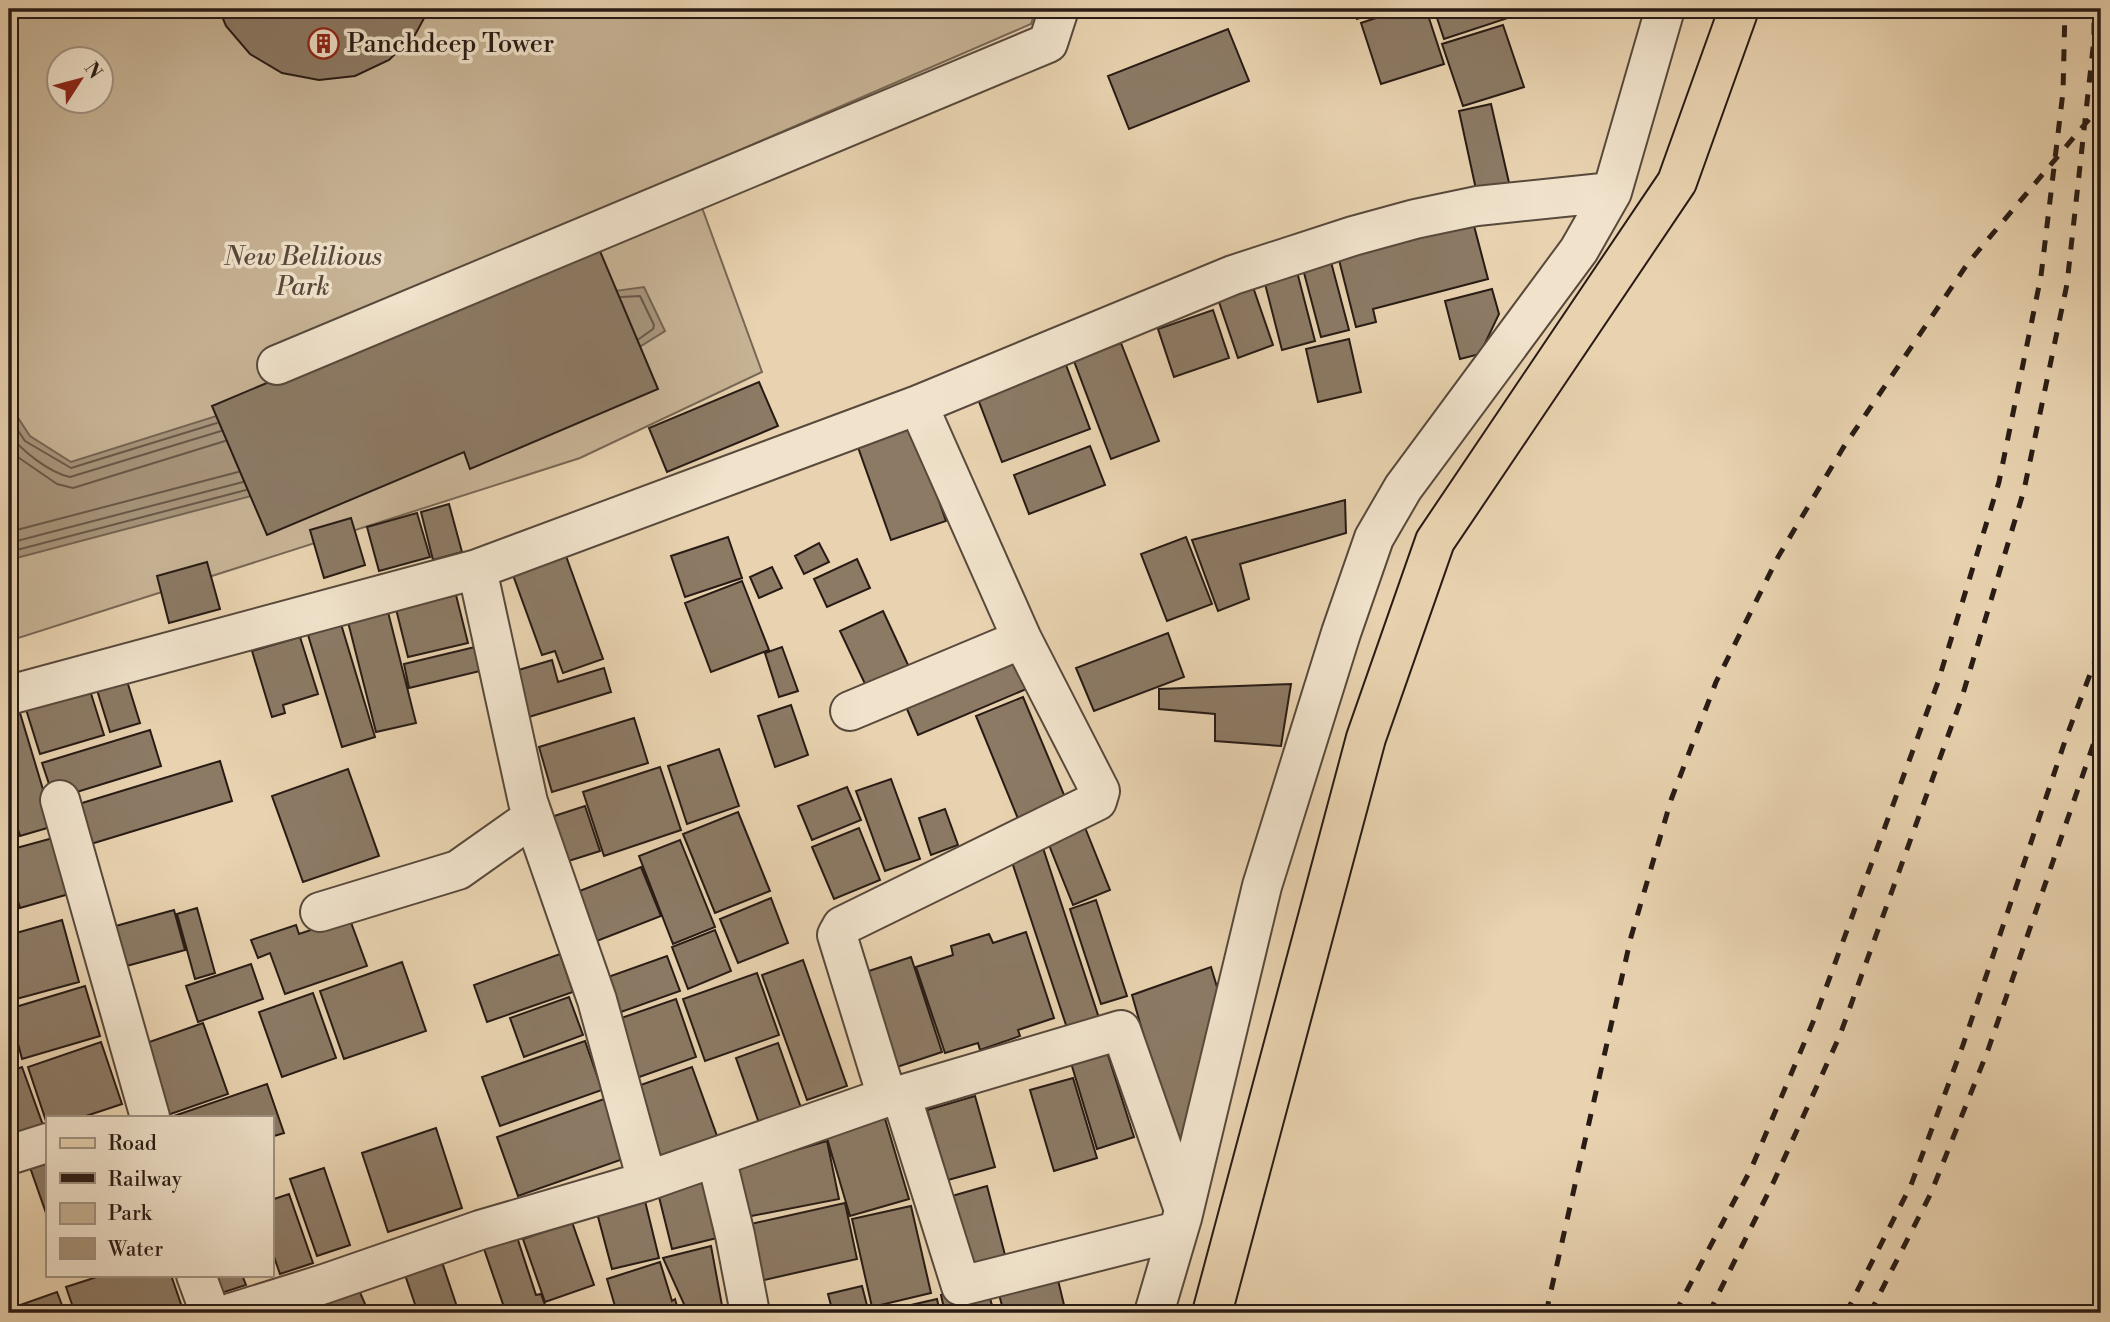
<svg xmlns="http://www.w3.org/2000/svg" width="2110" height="1322" font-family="'Libre Bodoni',serif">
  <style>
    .green { fill: #c7b395; stroke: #786755; stroke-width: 2; fill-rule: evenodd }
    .water { fill: #a7947b; stroke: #746452; stroke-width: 2 }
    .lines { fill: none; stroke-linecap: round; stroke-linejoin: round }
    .shore { stroke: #685848; stroke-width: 2 }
    .building { fill: #8c7a65; stroke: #281b15; stroke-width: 2 }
    .minor-casing { stroke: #58493c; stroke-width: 42 }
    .major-casing { stroke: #281b15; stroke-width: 42 }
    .minor { stroke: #f0e2cb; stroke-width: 38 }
    .major { stroke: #e8d2af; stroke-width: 38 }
    .rail { stroke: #281b15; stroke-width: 5; stroke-dasharray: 12 12; stroke-linecap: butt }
    .labels { text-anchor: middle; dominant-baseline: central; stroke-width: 7; stroke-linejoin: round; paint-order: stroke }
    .poi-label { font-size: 26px; fill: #281b15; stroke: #f0e2cb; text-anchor: start }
    .park-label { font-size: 26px; font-style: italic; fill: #58493b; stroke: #f0e2cb }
  </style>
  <rect width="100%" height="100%" fill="#e8d2af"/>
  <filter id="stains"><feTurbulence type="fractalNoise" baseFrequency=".00286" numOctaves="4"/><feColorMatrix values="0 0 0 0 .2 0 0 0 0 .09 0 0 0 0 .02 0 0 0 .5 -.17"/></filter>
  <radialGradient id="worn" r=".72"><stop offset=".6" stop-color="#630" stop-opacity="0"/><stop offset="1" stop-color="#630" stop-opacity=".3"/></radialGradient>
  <path class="green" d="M 9,9 L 1036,9 L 1031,24 L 689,172 L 762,372 L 580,458 L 9,641 ZM 60,60 L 102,60 L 102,102 L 60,102 Z"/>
  <path class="water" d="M 644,287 L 665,331 L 620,359 L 304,482 L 9,560 L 9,404 L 30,436 L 71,462 L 409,355 L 557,299 Z"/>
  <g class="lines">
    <path class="shore" d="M 621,297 L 640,296 L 654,325 L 653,329 L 639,339
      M 9,417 L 25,441 L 71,468 L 217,423
      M 9,433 C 20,450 50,473 70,477 L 221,431
      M 9,451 L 57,484 L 73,488 L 225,441
      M 9,532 L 238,472
      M 9,543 L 243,482
      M 9,552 L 246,490"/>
  </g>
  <path class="building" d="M 219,9 L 429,9 L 415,35 L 389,60 L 355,76 L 319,80 L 282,73 L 250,54 L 226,26 Z
    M 1354,9 L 1388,9 L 1357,19 Z
    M 1403,9 L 1426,9 L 1444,64 L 1381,84 L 1361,23 Z
    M 1434,9 L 1535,9 L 1444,39 Z
    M 1503,25 L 1524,87 L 1463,106 L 1442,44 Z
    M 1228,29 L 1249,81 L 1129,129 L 1108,76 Z
    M 1491,104 L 1510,187 L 1477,194 L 1459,111 Z
    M 1473,222 L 1488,279 L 1373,309 L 1376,322 L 1356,327 L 1338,256 Z
    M 597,244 L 658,389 L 470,469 L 464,452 L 267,535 L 212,406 Z
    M 1331,262 L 1349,330 L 1321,337 L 1303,269 Z
    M 1296,268 L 1315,341 L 1282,350 L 1263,276 Z
    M 1253,287 L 1273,345 L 1238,358 L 1218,299 Z
    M 1492,289 L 1499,314 L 1480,354 L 1460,359 L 1445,301 Z
    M 1213,310 L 1229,358 L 1174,377 L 1158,329 Z
    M 1349,339 L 1361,392 L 1318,402 L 1306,349 Z
    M 1121,343 L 1159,441 L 1111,459 L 1074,361 Z
    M 1066,365 L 1090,429 L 1002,462 L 978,399 Z
    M 759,382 L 778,426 L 667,472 L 649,428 Z
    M 913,427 L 946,521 L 891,540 L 854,436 Z
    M 1090,446 L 1105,485 L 1029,514 L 1014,475 Z
    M 1345,500 L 1346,533 L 1240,564 L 1249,599 L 1218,611 L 1192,540 Z
    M 449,504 L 462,552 L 433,560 L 421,512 Z
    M 417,513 L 430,557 L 379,571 L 367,527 Z
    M 351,518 L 365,565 L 324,578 L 310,530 Z
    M 728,537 L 742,578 L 685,597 L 671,556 Z
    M 1186,537 L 1212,604 L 1167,621 L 1141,554 Z
    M 819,543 L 829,562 L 804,574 L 795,556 Z
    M 566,556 L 603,659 L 563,673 L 555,651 L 542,655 L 513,575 Z
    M 857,559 L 870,588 L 827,607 L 814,579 Z
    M 207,562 L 220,609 L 169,623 L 157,576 Z
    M 772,567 L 782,588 L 759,598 L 750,577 Z
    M 742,581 L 769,650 L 711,672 L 685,603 Z
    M 456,595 L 468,643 L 408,657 L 396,609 Z
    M 883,611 L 909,667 L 866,686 L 840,631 Z
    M 388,612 L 416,723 L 376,732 L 348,622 Z
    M 341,624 L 375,737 L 342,747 L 308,635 Z
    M 1168,633 L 1184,677 L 1094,711 L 1076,668 Z
    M 300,637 L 318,694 L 283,705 L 285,713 L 272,717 L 252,651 Z
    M 475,647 L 480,671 L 409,688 L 404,664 Z
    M 782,647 L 798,691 L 779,697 L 765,653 Z
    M 1018,654 L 1031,687 L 918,735 L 904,702 Z
    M 552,660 L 558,682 L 604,668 L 611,692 L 519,720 L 505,674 Z
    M 127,681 L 140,723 L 110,732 L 97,690 Z
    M 88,684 L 104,735 L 40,754 L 24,703 Z
    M 1291,684 L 1281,746 L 1215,741 L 1215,714 L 1159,709 L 1159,689 Z
    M 1023,697 L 1067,802 L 1019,821 L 976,716 Z
    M 17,703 L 54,826 L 20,836 L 9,800 L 9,706 Z
    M 791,705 L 808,755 L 775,767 L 758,716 Z
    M 634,718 L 648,763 L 552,792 L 539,747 Z
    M 150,730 L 161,766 L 54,799 L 42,763 Z
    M 719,749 L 739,806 L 687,824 L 668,766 Z
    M 220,761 L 232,801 L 81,847 L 69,807 Z
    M 660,767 L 681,830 L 604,856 L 583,792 Z
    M 348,769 L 379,856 L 303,882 L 272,796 Z
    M 891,779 L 920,859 L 885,871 L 856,791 Z
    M 847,787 L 861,820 L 812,840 L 798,806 Z
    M 585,806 L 600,851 L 559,864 L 545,819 Z
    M 945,809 L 958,845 L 931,855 L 919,818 Z
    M 738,812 L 770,891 L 715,913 L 683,834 Z
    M 1082,820 L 1110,890 L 1073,905 L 1045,835 Z
    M 859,828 L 880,880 L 834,899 L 812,847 Z
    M 53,838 L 69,894 L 20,908 L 9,870 L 9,850 Z
    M 680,840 L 715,927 L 673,944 L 639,856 Z
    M 1043,848 L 1099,1018 L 1067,1028 L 1011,859 Z
    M 641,867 L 661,916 L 584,946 L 564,897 Z
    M 771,898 L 788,943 L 738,963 L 720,919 Z
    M 1096,900 L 1127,996 L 1101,1004 L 1070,909 Z
    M 197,908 L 215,973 L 195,979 L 177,914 Z
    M 174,910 L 185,950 L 112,970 L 101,930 Z
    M 349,917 L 367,966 L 285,994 L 270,953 L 258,958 L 251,940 L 296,925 L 299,934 Z
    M 62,920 L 79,982 L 9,1001 L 9,935 Z
    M 715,930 L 731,971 L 688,989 L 672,947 Z
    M 1026,932 L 1054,1018 L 1018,1030 L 1020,1036 L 980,1050 L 978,1043 L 945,1053 L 916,967 L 953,955 L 951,946 L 989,934 L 993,943 Z
    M 560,954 L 573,992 L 487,1022 L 474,985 Z
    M 667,956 L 680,991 L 604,1018 L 591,983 Z
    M 911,957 L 942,1052 L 897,1067 L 866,972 Z
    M 803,960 L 847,1086 L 807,1100 L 762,975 Z
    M 402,962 L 426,1031 L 344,1059 L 320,991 Z
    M 251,964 L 263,999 L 198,1022 L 186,986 Z
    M 1211,967 L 1220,997 L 1186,1142 L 1175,1145 L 1132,995 Z
    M 757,973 L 779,1035 L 705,1061 L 683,999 Z
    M 85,986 L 100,1036 L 22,1059 L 9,1009 Z
    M 313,993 L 336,1058 L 282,1077 L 259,1012 Z
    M 569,997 L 583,1035 L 524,1057 L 510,1018 Z
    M 676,999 L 696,1057 L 628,1081 L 607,1023 Z
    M 203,1023 L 228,1094 L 162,1117 L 135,1047 Z
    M 585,1041 L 602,1090 L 500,1126 L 482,1077 Z
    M 101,1042 L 122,1104 L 83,1117 L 47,1117 L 47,1124 L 28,1067 Z
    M 778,1043 L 801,1108 L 759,1123 L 736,1058 Z
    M 1107,1052 L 1134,1137 L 1097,1149 L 1071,1063 Z
    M 22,1067 L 44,1128 L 9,1140 L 9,1072 Z
    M 692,1067 L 717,1136 L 653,1158 L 629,1089 Z
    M 1073,1078 L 1097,1158 L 1054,1171 L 1030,1090 Z
    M 267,1084 L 284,1133 L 271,1137 L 271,1117 L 171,1117 Z
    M 975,1096 L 995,1167 L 948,1180 L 927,1110 Z
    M 604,1099 L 626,1158 L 518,1196 L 497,1137 Z
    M 883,1112 L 909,1199 L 850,1216 L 824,1128 Z
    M 436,1128 L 462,1208 L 388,1232 L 362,1153 Z
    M 827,1141 L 839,1199 L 741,1218 L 727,1170 Z
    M 47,1149 L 47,1213 L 46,1213 L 26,1156 Z
    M 324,1168 L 350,1245 L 317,1256 L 290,1179 Z
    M 701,1178 L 717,1238 L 672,1249 L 657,1189 Z
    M 987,1186 L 1005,1255 L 970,1264 L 952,1196 Z
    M 289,1194 L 313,1263 L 280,1274 L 271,1248 L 271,1200 Z
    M 645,1201 L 659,1258 L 612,1269 L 597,1213 Z
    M 845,1203 L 857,1259 L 755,1282 L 742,1226 Z
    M 911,1206 L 931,1293 L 872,1307 L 852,1219 Z
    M 572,1222 L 594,1285 L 545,1302 L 523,1239 Z
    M 514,1228 L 536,1295 L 541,1294 L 548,1313 L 506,1313 L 481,1240 Z
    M 711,1246 L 723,1311 L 713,1313 L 688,1313 L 663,1258 Z
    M 439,1253 L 459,1313 L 418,1313 L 402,1266 Z
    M 660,1262 L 672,1301 L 675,1299 L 679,1313 L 617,1313 L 607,1279 Z
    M 1056,1272 L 1066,1313 L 1004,1313 L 997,1287 Z
    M 103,1275 L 171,1275 L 183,1310 L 172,1313 L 75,1313 L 66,1287 Z
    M 204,1275 L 242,1275 L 246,1285 L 212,1296 Z
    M 986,1283 L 994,1313 L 945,1313 L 941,1295 Z
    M 862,1286 L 869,1313 L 833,1313 L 828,1294 Z
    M 358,1288 L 369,1313 L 328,1313 L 324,1304 Z
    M 57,1292 L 65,1313 L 9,1313 L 9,1309 Z
    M 937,1299 L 940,1313 L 876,1313 Z"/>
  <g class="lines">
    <defs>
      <path id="minor" d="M 277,365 L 1048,43 L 1059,9
        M 477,569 L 528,802 L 597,1000 L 647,1181
        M 9,695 L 477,569 L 918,405 L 1233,275 L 1353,236 L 1415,219 L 1477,206 L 1612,192
        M 850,711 L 1022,639
        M 60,800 L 150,1117
        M 320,912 L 458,870 L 533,817
        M 901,1095 L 1121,1030 L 1184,1210
        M 887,1097 L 837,935 L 842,926 L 1097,801 L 1100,791 L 1022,639 L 918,405
        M 9,1155 L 47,1143
        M 716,1157 L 735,1235 L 750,1313
        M 196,1275 L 210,1313
        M 231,1313 L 324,1284 L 480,1230 L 647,1181 L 887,1097 L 901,1095 L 961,1286 L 1178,1231
        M 1154,1313 L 1182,1218 L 1262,886 L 1341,633 L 1374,538 L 1403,488 L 1579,250 L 1612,192 L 1665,9"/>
      <path id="major" d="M 1212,1313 L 1366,738 L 1435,541 L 1677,182 L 1739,9"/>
    </defs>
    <use href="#minor" class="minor-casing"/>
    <use href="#major" class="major-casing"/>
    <use href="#minor" class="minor"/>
    <use href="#major" class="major"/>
    <path class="rail" d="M 1546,1313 L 1631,937 L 1671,800 L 1716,682 L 1778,557 L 1843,448 L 1968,263 L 2101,105
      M 1675,1313 L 1751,1169 L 1816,1015 L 1938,682 L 1999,482 L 2041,276 L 2063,92 L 2065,9
      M 1709,1313 L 1774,1181 L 1840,1035 L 1962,697 L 2024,490 L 2067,284 L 2094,39 L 2094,9
      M 1846,1313 L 1911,1185 L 1963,1045 L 2066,738 L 2101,645
      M 1870,1313 L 1931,1193 L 1988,1050 L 2101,722"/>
  </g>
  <defs>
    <symbol id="building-ring" viewBox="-11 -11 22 22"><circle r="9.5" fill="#f0e2cb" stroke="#8f2418" stroke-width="1.5"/><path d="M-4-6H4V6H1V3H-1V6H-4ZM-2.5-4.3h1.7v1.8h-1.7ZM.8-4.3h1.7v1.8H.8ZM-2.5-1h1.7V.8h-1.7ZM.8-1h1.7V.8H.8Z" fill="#8f2418"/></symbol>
  </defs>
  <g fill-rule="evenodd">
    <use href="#building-ring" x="306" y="26" width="35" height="35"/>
  </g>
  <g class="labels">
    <g class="poi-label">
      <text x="347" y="44">Panchdeep Tower</text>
    </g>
    <g class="park-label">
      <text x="303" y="257">New Belilious<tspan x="303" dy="30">Park</tspan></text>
    </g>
  </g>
  <rect width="2110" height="1322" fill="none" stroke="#e8d2af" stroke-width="35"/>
  <rect x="10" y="10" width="2089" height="1301" fill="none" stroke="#281b15" stroke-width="3.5"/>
  <rect x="18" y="18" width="2075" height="1287" fill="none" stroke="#281b15" stroke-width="2"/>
  <rect x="46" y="1116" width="228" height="161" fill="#f0e2cb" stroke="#a09282" stroke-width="2"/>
  <rect x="60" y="1138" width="35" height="10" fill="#e8d2af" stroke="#a09282" stroke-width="2"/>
  <text x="108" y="1150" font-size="21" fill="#281b15">Road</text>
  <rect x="60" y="1173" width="35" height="10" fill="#281b15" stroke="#a09282" stroke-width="2"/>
  <text x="108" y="1186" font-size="21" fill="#281b15">Railway</text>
  <rect x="60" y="1203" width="35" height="21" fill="#c7b395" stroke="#a09282" stroke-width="2"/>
  <text x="108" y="1220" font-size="21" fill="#281b15">Park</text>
  <rect x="60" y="1238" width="35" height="21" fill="#a7947b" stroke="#a09282" stroke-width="2"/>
  <text x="108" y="1256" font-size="21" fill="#281b15">Water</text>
  <g transform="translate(80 80) rotate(54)"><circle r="33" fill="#f0e2cb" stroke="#a09282" stroke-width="2"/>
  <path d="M0-5L12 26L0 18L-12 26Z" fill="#8f2418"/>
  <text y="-10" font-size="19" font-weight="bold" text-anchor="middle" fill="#281b15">N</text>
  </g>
  <rect width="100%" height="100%" filter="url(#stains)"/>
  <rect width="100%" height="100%" fill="url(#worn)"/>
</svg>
